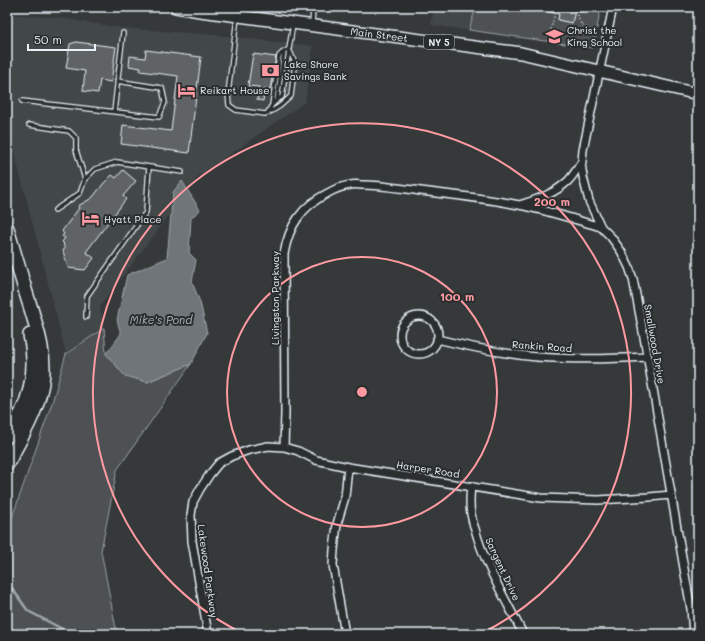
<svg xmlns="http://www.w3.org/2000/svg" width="705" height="641" font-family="Mali,sans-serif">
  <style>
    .built { fill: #424647 }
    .green { fill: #4d5152; stroke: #9aa1a5 }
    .water { fill: #707579; stroke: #a0a7ac }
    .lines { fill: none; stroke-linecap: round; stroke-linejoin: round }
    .stream { stroke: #a0a7ac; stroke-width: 2.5 }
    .building { fill: #5f6365; stroke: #e8f1f8 }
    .service-casing { stroke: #e8f1f8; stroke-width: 6 }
    .minor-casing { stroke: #e8f1f8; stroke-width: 10 }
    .primary-casing { stroke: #e8f1f8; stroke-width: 14 }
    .motorway-casing { stroke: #e8f1f8; stroke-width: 16 }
    .path { stroke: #e8f1f8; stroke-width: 1.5; stroke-dasharray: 1 3; stroke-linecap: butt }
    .service { stroke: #2a2d2e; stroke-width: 3.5 }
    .minor { stroke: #2a2d2e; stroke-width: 7 }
    .primary { stroke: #2a2d2e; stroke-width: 11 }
    .motorway { stroke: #2a2d2e; stroke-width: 13 }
    .ring { fill: none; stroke: #ff9aa2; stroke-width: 2 }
    .labels { text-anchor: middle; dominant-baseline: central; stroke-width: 4; stroke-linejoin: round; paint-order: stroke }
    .shield { fill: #2a2d2e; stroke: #afb6bb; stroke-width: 1 }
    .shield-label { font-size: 9px; font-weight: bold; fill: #e8f1f8 }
    .poi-label { font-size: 10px; fill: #e8f1f8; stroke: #2a2d2e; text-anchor: start }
    .street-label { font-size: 10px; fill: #e8f1f8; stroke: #2a2d2e }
    .water-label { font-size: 11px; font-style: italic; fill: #acb3b8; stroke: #2a2d2e }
    .centre { fill: #ff9aa2; stroke: #2a2d2e; stroke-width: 2 }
    .ring-label { font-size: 12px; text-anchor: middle; font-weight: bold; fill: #ff9aa2; stroke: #2a2d2e; stroke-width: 4; stroke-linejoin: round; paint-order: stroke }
  </style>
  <rect width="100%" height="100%" fill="#35393a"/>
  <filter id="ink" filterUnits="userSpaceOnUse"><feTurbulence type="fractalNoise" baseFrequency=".025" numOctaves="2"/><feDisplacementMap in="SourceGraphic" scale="8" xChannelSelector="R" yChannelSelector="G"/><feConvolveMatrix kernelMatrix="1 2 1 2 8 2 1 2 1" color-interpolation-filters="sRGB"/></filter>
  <g filter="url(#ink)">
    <path class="built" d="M 434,7 L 601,7 L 593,48 L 431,25 Z
      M 7,14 L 61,18 L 122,28 L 216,35 L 313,46 L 305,102 L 199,176 L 100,306 L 104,328 L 66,354 L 7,124 Z"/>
    <path class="green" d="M 476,7 L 497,11 L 498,7 L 526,7 L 559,14 L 558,20 L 572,23 L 575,10 L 583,12 L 584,7 L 601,7 L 593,48 L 469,30 Z
      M 104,328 L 106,354 L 147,382 L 191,364 L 117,470 L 101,551 L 117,634 L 7,634 L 7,532 L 52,403 L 66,354 Z"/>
    <path class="water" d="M 182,181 L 200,210 L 191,218 L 189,253 L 196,260 L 192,282 L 200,302 L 207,333 L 191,364 L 147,382 L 125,376 L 106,354 L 121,334 L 117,320 L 127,275 L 167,258 L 173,192 Z"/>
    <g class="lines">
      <path class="stream" d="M 7,581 L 28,611 L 68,632 L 69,634"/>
    </g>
    <path class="building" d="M 540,7 L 576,7 L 572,23 L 558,20 L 559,14 L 540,10 Z
      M 76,42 L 116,47 L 111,82 L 100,80 L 98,93 L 83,91 L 85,71 L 66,68 L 70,44 Z
      M 146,50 L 201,57 L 189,153 L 121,144 L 123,125 L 171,131 L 178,76 L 140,71 L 141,68 L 129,66 L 130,56 L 145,58 Z
      M 253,54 L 276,57 L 270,89 L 265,88 L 263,101 L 257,100 L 259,87 L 248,86 Z
      M 123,170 L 136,181 L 123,196 L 126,199 L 86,252 L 94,258 L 85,270 L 68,268 L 63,251 L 65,248 L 63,245 L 64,244 L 62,242 L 65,238 L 62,236 L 64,234 L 62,231 L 79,208 L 78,206 L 92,198 L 104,183 L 112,175 L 116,178 Z"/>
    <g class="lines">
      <defs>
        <path id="service" d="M 246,16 L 246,7
          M 237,17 L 228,94 L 229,105 L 236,110 L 265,114 L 272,111 L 280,106 L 291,96 L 295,63 L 289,49 L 293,24
          M 312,25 L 313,7
          M 277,100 L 282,97 L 289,50
          M 22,101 L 159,117 L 165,102 L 162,88 L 117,81
          M 272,105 L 277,100 L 284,52
          M 114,112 L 123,33
          M 268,112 L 272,105 L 279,56 L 282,53 L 289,49
          M 29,125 L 69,131 L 76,138 L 76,150 L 85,179 L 80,193 L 55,210
          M 85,179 L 95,169 L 117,162 L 182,172
          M 86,317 L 87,296 L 146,212 L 149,167"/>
        <path id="minor" d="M 613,7 L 583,150 L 582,162 L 581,163 L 583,177 L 589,201 L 601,227 L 611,237 L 621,251 L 629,267 L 633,279 L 644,337 L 691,609 L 693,634
          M 520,205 C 538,199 554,194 568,181 C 573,176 577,169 581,163
          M400 335a19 19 0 1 1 38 0a19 19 0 1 1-38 0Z
          M 437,339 C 470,347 503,354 537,357 C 574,360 611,359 648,357
          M 284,447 L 285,413 L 284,254 C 289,225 302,206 328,193 C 335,189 343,186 351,185 C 354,184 359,185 363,185 C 380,185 397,188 414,190 C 449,195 484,198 519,205 C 546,210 573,219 601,227
          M 471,486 C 470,495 469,504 471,514 C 472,519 473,524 475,529 C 485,566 506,600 523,634
          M 208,634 L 192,541 L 191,515 L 193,502 L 200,489 L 210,474 L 219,463 L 232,456 L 249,450 L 268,446 L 284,447 L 298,451 L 316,460 L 348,467 L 541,498 L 598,500 L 649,497 L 671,495
          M 345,634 L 333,565 L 334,550 L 337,524 L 345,497 L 348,467"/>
        <g id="primary">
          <path id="s1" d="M 176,7 L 200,11 L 521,53 L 698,94"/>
        </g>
        <path id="motorway" d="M 7,228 C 13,250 20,271 26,293 C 36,325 49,359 40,392 C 34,418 19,441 7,464
          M 7,436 C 11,432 13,427 16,423 C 32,397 37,365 30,335"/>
      </defs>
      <use href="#service" class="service-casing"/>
      <use href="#minor" class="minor-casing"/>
      <use href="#primary" class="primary-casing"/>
      <use href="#motorway" class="motorway-casing"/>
      <path class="path" d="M 578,11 C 577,24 584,28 596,32
        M 548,41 L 555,13"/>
      <use href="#service" class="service"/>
      <use href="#minor" class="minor"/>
      <use href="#primary" class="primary"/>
      <use href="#motorway" class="motorway"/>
    </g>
  </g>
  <g class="ring">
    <circle cx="362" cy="392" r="135"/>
    <path d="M244 634A269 269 0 1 1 480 634"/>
  </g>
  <defs>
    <symbol id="school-bare" viewBox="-9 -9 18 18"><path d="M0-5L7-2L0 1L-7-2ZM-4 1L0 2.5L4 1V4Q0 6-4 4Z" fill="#ff9aa2" stroke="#2a2d2e" stroke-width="2.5" paint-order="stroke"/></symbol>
    <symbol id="bank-bare" viewBox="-9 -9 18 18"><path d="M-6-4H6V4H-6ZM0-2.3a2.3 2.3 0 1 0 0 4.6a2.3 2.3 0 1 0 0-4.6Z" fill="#ff9aa2" stroke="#2a2d2e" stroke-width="2.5" paint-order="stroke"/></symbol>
    <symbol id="hotel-bare" viewBox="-9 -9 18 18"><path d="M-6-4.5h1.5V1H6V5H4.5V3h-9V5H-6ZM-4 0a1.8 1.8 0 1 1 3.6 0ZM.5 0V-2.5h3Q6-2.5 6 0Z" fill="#ff9aa2" stroke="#2a2d2e" stroke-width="2.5" paint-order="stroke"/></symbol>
  </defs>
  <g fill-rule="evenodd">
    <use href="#school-bare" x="542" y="24" width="25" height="25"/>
    <use href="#bank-bare" x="258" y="58" width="25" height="25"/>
    <use href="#hotel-bare" x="174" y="78" width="25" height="25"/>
    <use href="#hotel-bare" x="78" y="206" width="25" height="25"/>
  </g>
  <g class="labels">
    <rect class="shield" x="424" y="35" width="30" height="14" rx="3"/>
    <g class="shield-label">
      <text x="439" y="42">NY 5</text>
    </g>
    <g class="poi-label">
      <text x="567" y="30">Christ the<tspan x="567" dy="12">King School</tspan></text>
      <text x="284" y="64">Lake Shore<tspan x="284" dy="12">Savings Bank</tspan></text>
      <text x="200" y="90">Reikart House</text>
      <text x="104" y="219">Hyatt Place</text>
    </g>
    <g class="street-label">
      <text stroke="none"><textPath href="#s1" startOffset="205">Main Street</textPath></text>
      <text transform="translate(275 298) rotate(-90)">Livingston Parkway</text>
      <text transform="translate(655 344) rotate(80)">Smallwood Drive</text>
      <text transform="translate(542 346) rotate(4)">Rankin Road</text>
      <text transform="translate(428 469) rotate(9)">Harper Road</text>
      <text transform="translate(503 569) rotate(65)">Sargent Drive</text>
      <text transform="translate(208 571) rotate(82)">Lakewood Parkway</text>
    </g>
    <g class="water-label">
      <text x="161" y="319">Mike's Pond</text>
    </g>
  </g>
  <circle cx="362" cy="392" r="6" class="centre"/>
  <g class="ring-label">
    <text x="552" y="206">200 m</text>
    <text x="457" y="301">100 m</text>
  </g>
  <rect width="705" height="641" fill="none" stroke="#2a2d2e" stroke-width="24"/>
  <rect x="12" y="12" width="681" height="617" fill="none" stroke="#e8f1f8" stroke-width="1.5" filter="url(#ink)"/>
  <path d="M28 44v6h67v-6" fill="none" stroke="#e8f1f8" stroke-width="2"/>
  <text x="34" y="44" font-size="12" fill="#e8f1f8" stroke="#2a2d2e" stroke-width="3" paint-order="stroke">50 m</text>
</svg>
